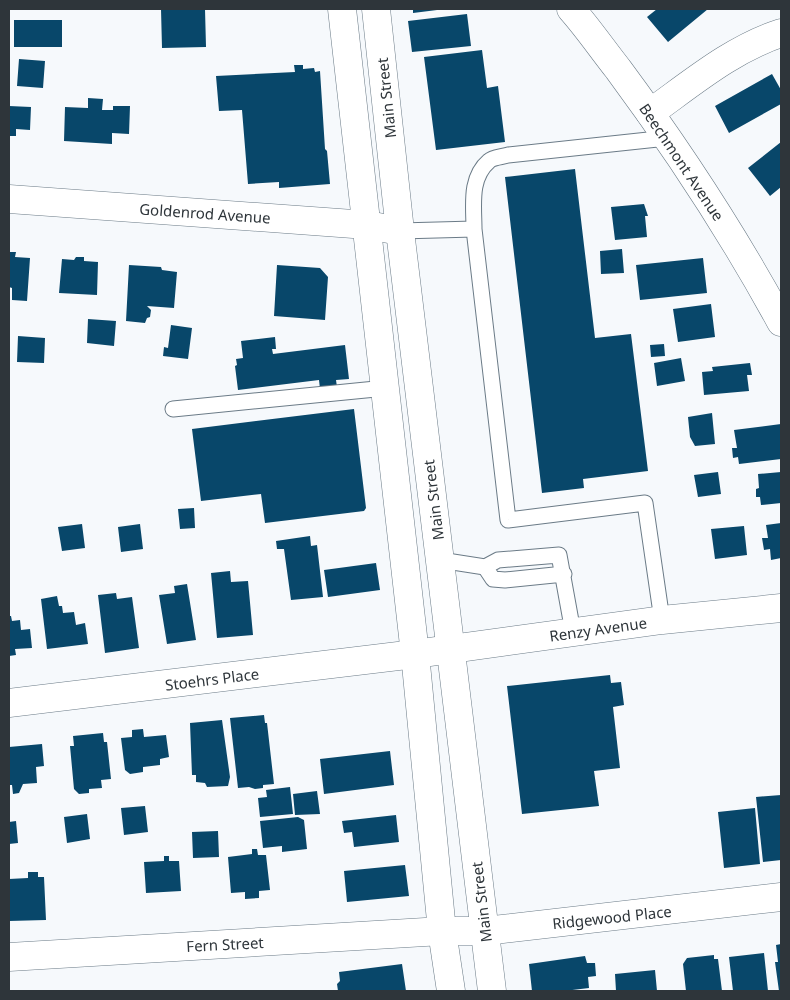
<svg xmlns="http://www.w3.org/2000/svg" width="790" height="1000" font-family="'Noto Sans',sans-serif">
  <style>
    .building { fill: #08476a }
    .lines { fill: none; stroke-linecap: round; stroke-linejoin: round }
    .service-casing { stroke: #6b7b87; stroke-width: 17 }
    .minor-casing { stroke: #6b7b87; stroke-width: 29 }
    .tertiary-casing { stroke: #6b7b87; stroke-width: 29 }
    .primary-casing { stroke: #6b7b87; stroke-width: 29 }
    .service { stroke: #fff; stroke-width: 15 }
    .minor { stroke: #fff; stroke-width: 28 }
    .tertiary { stroke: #fff; stroke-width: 28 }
    .primary { stroke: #fff; stroke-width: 28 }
    .labels { text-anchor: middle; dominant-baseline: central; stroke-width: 5; stroke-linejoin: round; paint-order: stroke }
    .street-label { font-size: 15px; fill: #2e353a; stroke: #fff }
  </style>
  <rect width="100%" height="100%" fill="#f6f9fc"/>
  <path class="building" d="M 161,9 L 205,9 L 206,47 L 162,48 Z
    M 413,9 L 436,9 L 437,10 L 413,13 Z
    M 657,9 L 708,9 L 668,42 L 647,17 Z
    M 467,14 L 471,46 L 412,52 L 408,21 Z
    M 14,20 L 62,20 L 62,47 L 14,47 Z
    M 482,50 L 487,88 L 498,86 L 505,142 L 436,150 L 424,57 Z
    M 19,59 L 45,61 L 43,88 L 17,86 Z
    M 294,65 L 303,65 L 303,69 L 314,68 L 315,72 L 320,71 L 325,149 L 327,151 L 330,184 L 279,188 L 279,182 L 248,184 L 242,110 L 219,111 L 216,76 L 295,72 Z
    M 772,74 L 781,90 L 781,104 L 729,133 L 715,106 Z
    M 88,98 L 103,99 L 102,110 L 113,110 L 113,106 L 130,106 L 129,134 L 112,133 L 112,144 L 64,141 L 65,107 L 88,108 Z
    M 9,106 L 31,107 L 30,130 L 16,129 L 16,136 L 9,136 Z
    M 781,142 L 781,187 L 770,196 L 748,168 Z
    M 575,169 L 595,338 L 631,334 L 648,471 L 583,479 L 584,488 L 542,493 L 505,177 Z
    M 644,204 L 648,216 L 645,216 L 647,237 L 615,240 L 611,207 Z
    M 622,249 L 624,273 L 601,274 L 600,251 Z
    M 9,252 L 16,252 L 15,257 L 30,258 L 27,301 L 12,300 L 12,288 L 9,287 Z
    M 76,257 L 84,257 L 84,261 L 98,262 L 97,295 L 59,293 L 62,259 L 74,260 Z
    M 703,258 L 707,293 L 640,300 L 636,265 Z
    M 129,265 L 161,267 L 162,270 L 177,272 L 174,308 L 147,306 L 151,310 L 150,317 L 147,318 L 145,323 L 126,321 Z
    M 277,265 L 320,268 L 328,277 L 325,320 L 274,316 Z
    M 711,304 L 715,337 L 678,342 L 673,309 Z
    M 88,319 L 116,321 L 114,346 L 87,343 Z
    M 171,325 L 192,328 L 188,359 L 163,356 L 164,347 L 168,348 Z
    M 18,336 L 45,338 L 44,363 L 17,362 Z
    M 275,337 L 276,349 L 272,349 L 273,354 L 345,345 L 349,379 L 336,380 L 337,387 L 320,389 L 319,380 L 238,390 L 235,366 L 237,365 L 236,359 L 243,358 L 241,341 Z
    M 664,344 L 665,356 L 651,357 L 650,345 Z
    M 681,358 L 685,381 L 657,386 L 654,363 Z
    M 750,363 L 752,375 L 747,375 L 749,391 L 704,395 L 702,372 L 713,371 L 712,367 Z
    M 354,409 L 366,508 L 364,511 L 265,523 L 261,494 L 201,501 L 192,429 Z
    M 712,413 L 715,444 L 695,446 L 690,437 L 688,417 Z
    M 781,424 L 781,459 L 739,464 L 738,457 L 733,458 L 732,448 L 737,448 L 734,430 Z
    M 718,472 L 721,494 L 698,497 L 694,475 Z
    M 781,472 L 781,503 L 761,505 L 760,497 L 756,497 L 756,489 L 759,488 L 758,474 Z
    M 194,508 L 195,528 L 180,529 L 178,509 Z
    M 781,523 L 781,558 L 771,560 L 770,549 L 764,550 L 762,538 L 768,538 L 766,525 Z
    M 82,524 L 85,548 L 62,551 L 58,527 Z
    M 140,524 L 143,549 L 121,552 L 118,527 Z
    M 744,526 L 747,555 L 715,559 L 711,529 Z
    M 310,536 L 311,546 L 317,545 L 323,597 L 291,600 L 284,549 L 277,549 L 276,541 Z
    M 376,563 L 380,590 L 328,597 L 324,570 Z
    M 230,571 L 231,582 L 248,581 L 253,635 L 217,638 L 211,573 Z
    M 187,584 L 196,640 L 167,644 L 159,595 L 175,593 L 174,586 Z
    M 116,593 L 117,599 L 132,597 L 139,648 L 105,653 L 98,595 Z
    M 57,596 L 59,606 L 62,606 L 63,613 L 74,612 L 76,625 L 85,623 L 88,644 L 47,649 L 41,599 Z
    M 9,616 L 11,616 L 12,621 L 20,620 L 21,630 L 30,629 L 32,648 L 15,649 L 16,655 L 9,656 Z
    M 610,675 L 611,683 L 621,682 L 624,705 L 613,707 L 620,768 L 594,771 L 599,806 L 522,814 L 507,686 Z
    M 264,715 L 265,723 L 267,723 L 274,784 L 263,785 L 263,788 L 255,789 L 249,787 L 238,788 L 230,718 Z
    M 222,720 L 230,777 L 228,786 L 207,787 L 205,783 L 196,782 L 196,775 L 192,775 L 190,723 Z
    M 143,729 L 144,737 L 166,735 L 169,757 L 160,759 L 160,765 L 143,767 L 143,772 L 130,774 L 125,770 L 121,738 L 132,737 L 132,730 Z
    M 103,733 L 104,742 L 107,742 L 111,779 L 101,780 L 102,788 L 89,789 L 89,793 L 79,794 L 74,789 L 70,746 L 74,746 L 73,736 Z
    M 42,744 L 44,766 L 36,767 L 37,783 L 23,784 L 19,793 L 13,794 L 12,785 L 9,785 L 9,747 Z
    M 390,751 L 394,785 L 324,794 L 320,759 Z
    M 290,787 L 293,814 L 260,817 L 258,798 L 267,797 L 266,790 Z
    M 317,791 L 320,814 L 295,815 L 293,794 Z
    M 781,795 L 781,860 L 763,862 L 756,797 Z
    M 145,806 L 148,832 L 124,835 L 121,808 Z
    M 755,808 L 760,864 L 724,868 L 718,812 Z
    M 87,814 L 90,839 L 67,843 L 64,817 Z
    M 396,815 L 399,842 L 354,847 L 352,832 L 344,833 L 342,821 Z
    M 298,817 L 304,820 L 307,849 L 282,852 L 282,846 L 263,848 L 260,821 Z
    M 16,821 L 18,843 L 9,844 L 9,822 Z
    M 218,831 L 219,857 L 193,858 L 192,832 Z
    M 252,849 L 257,849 L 258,855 L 266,855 L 270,890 L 259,891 L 259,898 L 245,899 L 245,892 L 231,893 L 228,857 L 252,854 Z
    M 164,856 L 169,856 L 169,861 L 179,861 L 181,891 L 146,893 L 144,862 L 164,861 Z
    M 405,865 L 409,896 L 347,902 L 344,871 Z
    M 28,872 L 38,872 L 38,877 L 44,877 L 46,920 L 9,921 L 9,879 L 28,878 Z
    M 781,944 L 781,991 L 779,991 L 775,962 L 778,962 L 776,945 Z
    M 764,953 L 768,991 L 733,991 L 729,957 Z
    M 714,955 L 714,959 L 718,959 L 722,991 L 686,991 L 683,964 L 687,958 Z
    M 585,956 L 587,963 L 595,963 L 596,976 L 588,977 L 589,988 L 564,991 L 532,991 L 529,964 Z
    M 402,964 L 406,991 L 338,991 L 337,984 L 340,981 L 339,972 Z
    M 655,970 L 657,991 L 616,991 L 615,974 Z"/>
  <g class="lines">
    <defs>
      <path id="service" d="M 474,229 C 474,206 469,178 489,161 C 493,157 502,157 508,155 L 667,138
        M 400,231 L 474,229 L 508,520 L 645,503 L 662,620
        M 173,409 L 386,388
        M 440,560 L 485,567 L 498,560 L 559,555 L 573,632
        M 485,567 L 493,579 L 505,580 L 564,574"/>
      <path id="minor" d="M 650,113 C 692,83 732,49 781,33
        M 9,199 L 367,225 L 400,231
        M 9,703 L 415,654 L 662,620 L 781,608
        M 9,957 L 442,931 L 485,931 L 781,897"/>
      <path id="tertiary" d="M 571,9 C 588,28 602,49 618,69 C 678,150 733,234 781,322"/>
      <path id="primary" d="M 342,9 L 415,654 L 442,931 L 451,991
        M 376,9 L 400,231 L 492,991"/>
    </defs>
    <use href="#service" class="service-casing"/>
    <use href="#minor" class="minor-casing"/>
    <use href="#tertiary" class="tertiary-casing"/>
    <use href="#primary" class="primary-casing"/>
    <use href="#service" class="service"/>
    <use href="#minor" class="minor"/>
    <use href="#tertiary" class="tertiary"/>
    <use href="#primary" class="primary"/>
  </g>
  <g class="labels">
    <g class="street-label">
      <text transform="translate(386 98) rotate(-96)">Main Street</text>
      <text transform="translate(682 162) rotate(56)">Beechmont Avenue</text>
      <text transform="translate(205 213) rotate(4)">Goldenrod Avenue</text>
      <text transform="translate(433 500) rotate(-97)">Main Street</text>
      <text transform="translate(598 629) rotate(-8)">Renzy Avenue</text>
      <text transform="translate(212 679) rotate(-7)">Stoehrs Place</text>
      <text transform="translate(481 902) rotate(-97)">Main Street</text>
      <text transform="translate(612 917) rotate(-6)">Ridgewood Place</text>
      <text transform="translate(225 944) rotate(-3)">Fern Street</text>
    </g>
  </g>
  <rect width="790" height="1000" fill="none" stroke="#2e353a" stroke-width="20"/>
</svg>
